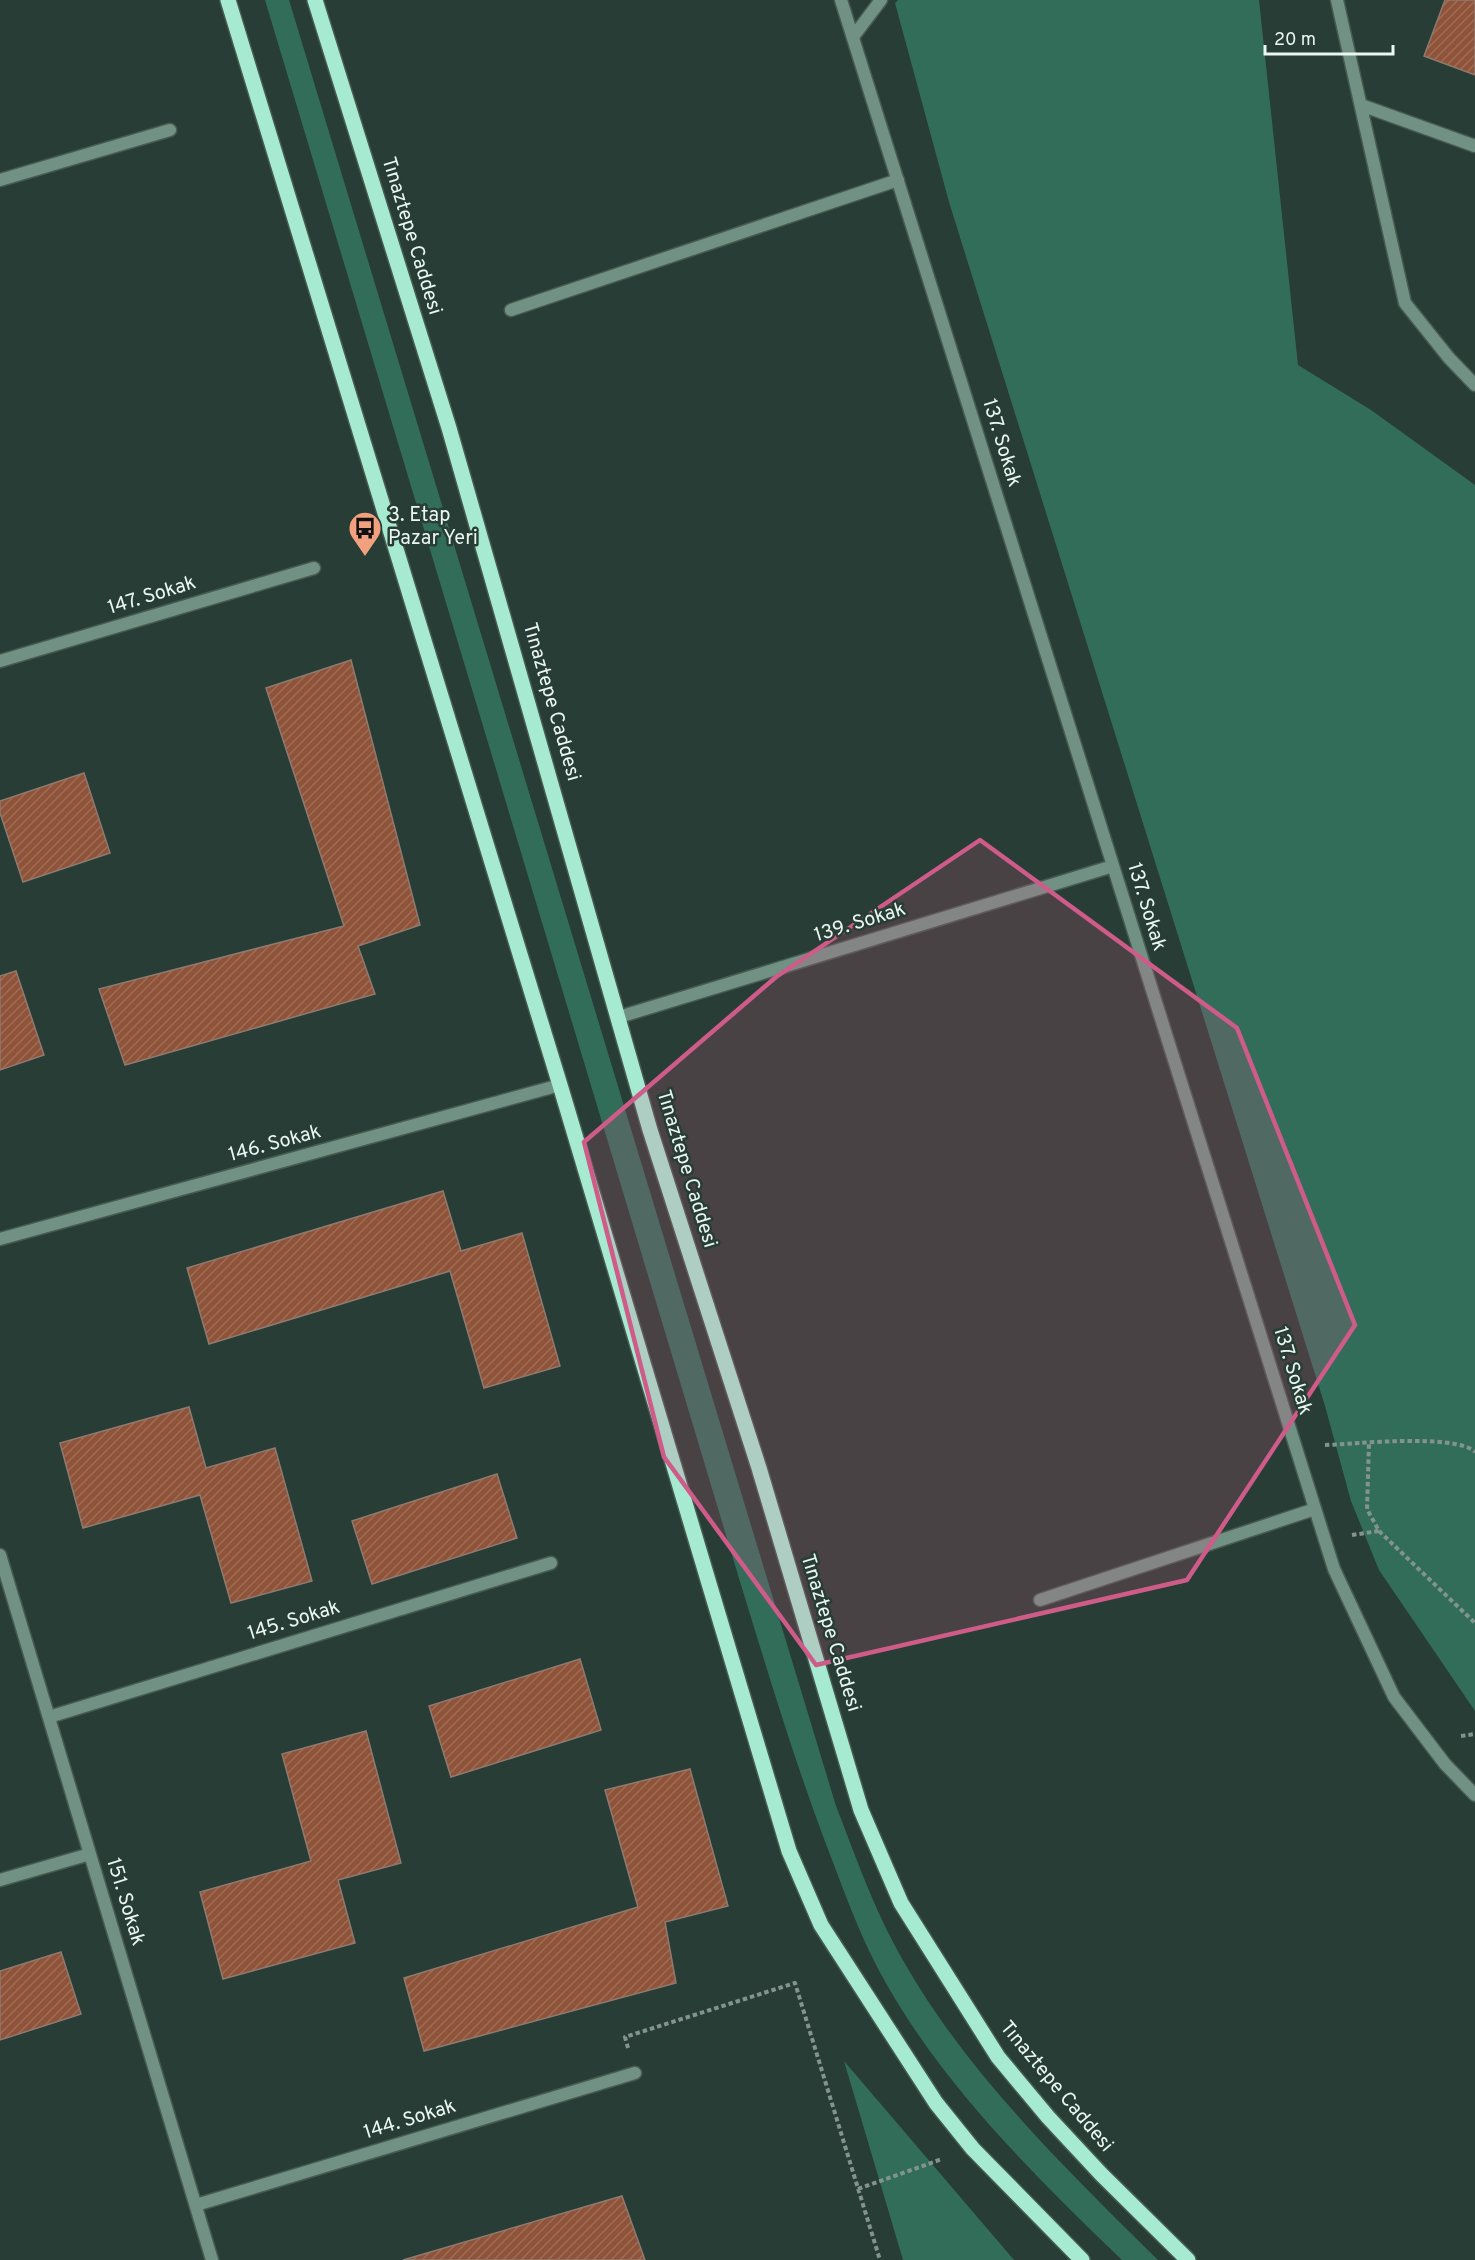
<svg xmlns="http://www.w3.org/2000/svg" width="1475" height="2260" font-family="Overpass,sans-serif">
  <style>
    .green { fill: #326d5a }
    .building { fill: url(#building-hatch); stroke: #8f7a71; stroke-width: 1.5 }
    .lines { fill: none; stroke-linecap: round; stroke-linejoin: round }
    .minor-casing { stroke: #475b53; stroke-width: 15 }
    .primary-casing { stroke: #475b53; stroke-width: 18 }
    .path { stroke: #83948d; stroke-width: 4; stroke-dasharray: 4.5 3; stroke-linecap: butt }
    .minor { stroke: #719185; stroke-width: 12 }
    .primary { stroke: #a7ead2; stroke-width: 15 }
    .marked { fill: #ce5b88; fill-opacity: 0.2; stroke: #ce5b88; stroke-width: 4.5; stroke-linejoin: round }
    .labels { text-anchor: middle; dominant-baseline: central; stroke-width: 5; stroke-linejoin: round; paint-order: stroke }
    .street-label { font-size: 20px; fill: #eaf6f1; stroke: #283d35 }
    .poi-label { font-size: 20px; fill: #eaf6f1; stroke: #283d35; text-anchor: start }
  </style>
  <defs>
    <pattern id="building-hatch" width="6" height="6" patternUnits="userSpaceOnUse" patternTransform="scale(1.5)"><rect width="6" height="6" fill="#8f5339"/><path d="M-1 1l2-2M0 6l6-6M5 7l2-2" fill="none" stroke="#9f6c56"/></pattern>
  </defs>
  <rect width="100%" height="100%" fill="#283d35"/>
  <path class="green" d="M 265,0 L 289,0 L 836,1806 C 854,1852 871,1901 894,1944 C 959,2066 1061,2164 1158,2260 L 1122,2260 C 1036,2177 947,2090 887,1985 C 865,1947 849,1905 834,1865 C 798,1773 770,1679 741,1585 Z
    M 898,0 L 1259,0 L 1298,365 L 1371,410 L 1475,485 L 1475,1711 L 1379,1570 L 1351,1501 L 1325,1406 L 949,202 L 895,3 Z
    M 844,2061 L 1014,2260 L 903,2260 Z"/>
  <path class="building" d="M 1445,0 L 1475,0 L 1475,75 L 1424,56 Z
    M 351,660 L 420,925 L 358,946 L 375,994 L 125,1065 L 99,989 L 344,926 L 266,688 Z
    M 84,773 L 110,853 L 23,882 L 0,813 L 0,801 Z
    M 16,971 L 44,1055 L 0,1070 L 0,976 Z
    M 443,1191 L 461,1251 L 522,1233 L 560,1366 L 484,1388 L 450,1271 L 209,1344 L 187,1268 Z
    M 189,1407 L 206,1468 L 275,1448 L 312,1581 L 231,1603 L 200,1495 L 83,1528 L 60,1443 Z
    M 497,1474 L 517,1538 L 372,1584 L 352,1521 Z
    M 580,1659 L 601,1730 L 451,1777 L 429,1706 Z
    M 366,1731 L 401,1863 L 338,1880 L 355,1943 L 223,1979 L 200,1892 L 311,1861 L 282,1754 Z
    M 690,1769 L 728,1906 L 665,1922 L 676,1983 L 424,2051 L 404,1978 L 638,1907 L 605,1790 Z
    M 61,1952 L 81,2014 L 0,2040 L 0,1971 Z
    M 622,2196 L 645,2260 L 403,2260 Z"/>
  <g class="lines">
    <defs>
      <path id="minor" d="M 841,0 L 1334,1569 L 1394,1697 L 1445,1764 L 1475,1795
        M 1337,0 L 1405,303 L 1449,358 L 1475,385
        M 853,37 L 881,0
        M 1361,105 L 1475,146
        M 0,180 L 170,130
        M 511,310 L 898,180
        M 0,661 L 314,568
        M 619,1017 L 1113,866
        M 0,1239 L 560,1085
        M 0,1555 L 212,2260
        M 1040,1600 L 1315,1509
        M 49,1717 L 551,1563
        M 0,1880 L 90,1854
        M 196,2205 L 635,2073"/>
      <path id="primary" d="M 228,0 L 560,1085 L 789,1851 L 821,1925 L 936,2103 L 973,2149 L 1082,2260
        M 315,0 L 449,428 L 650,1130 L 759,1468 L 861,1810 L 901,1903 L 998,2057 L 1048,2117 L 1101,2174 L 1188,2260"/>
    </defs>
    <use href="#minor" class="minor-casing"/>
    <use href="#primary" class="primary-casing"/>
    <path class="path" d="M 1325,1445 C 1355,1444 1455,1433 1475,1452
      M 1379,1531 L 1475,1623
      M 1352,1535 L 1379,1531 L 1367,1509 L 1369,1443
      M 1461,1736 L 1475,1734
      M 628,2048 L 625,2037 L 795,1983 L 880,2260
      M 858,2189 L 942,2159"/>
    <use href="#minor" class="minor"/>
    <use href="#primary" class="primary"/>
  </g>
  <path class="marked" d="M 980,840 L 1237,1028 L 1355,1325 L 1187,1580 L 816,1665 L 664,1457 L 584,1142 L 776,977 Z"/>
  <defs>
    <symbol id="bus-pin" viewBox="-11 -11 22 30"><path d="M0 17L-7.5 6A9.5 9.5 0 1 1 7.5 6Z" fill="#f2a17e" stroke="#283d35"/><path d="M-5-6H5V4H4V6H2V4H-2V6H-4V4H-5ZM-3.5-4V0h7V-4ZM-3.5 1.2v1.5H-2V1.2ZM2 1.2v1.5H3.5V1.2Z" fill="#111"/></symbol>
  </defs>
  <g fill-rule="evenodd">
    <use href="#bus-pin" x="346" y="509" width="38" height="52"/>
  </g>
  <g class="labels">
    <g class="street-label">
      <text transform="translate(411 236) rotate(73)">Tınaztepe Caddesi</text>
      <text transform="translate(1001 443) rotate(73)">137. Sokak</text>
      <text transform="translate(152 596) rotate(-17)">147. Sokak</text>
      <text transform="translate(551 702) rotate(74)">Tınaztepe Caddesi</text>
      <text transform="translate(1146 907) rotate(73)">137. Sokak</text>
      <text transform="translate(860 923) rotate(-17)">139. Sokak</text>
      <text transform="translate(275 1144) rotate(-15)">146. Sokak</text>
      <text transform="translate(686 1169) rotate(73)">Tınaztepe Caddesi</text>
      <text transform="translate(1292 1371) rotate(73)">137. Sokak</text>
      <text transform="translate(294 1621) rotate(-17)">145. Sokak</text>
      <text transform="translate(830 1633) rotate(73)">Tınaztepe Caddesi</text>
      <text transform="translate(125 1902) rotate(73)">151. Sokak</text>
      <text transform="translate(1056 2087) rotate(50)">Tınaztepe Caddesi</text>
      <text transform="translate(410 2120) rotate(-17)">144. Sokak</text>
    </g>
    <g class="poi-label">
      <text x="388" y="516">3. Etap<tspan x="388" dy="23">Pazar Yeri</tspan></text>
    </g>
  </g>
  <path d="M1265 45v9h128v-9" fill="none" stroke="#eaf6f1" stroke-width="3"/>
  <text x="1274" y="45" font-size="18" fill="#eaf6f1" stroke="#283d35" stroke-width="4.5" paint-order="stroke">20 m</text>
</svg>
